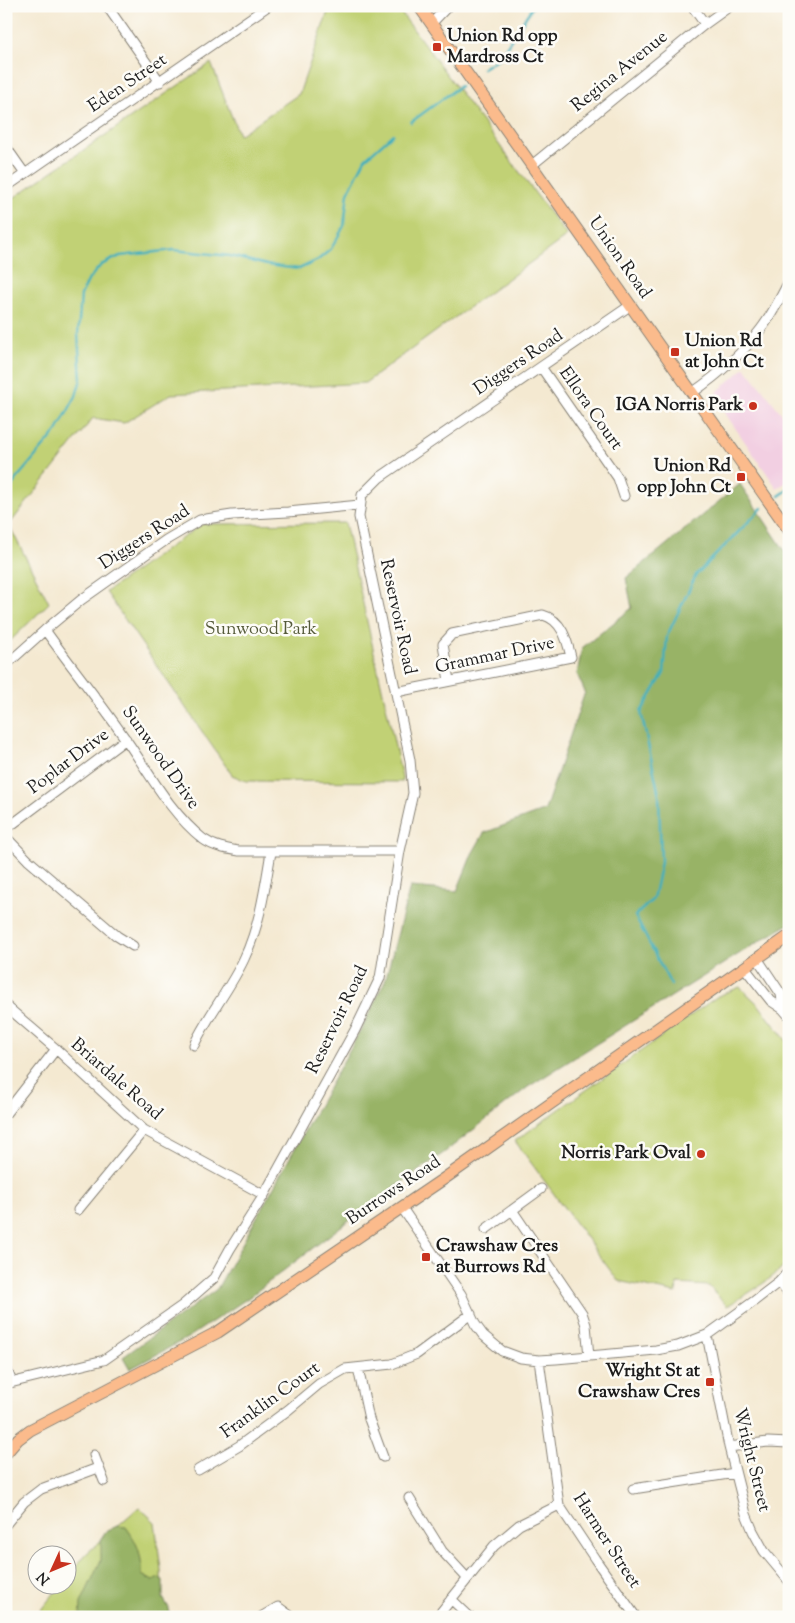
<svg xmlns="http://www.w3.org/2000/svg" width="795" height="1623" font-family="'Sorts Mill Goudy',serif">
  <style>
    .built { fill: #f2cfe2 }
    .green { fill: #c1d174; stroke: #6e7648 }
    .forest { fill: #98b366; stroke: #5a6841 }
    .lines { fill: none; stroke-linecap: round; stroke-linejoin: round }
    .stream { stroke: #3fafbb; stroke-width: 2.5 }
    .minor-casing { stroke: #888276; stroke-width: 11 }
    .major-casing { stroke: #888276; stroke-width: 13 }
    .minor { stroke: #fff; stroke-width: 9 }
    .major { stroke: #fbbb8c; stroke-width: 11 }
    .poi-dot { fill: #c8321e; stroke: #fdfcf7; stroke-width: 2 }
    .labels { text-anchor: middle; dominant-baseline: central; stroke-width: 5; stroke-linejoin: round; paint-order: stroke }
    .poi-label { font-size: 18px; font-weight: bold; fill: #1c1c1c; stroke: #fdfcf7; text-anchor: end }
    .street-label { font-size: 18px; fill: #1c1c1c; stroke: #fdfcf7 }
    .park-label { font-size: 18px; fill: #565b3b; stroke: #fdfcf7 }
  </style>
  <rect width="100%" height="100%" fill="#fdfcf7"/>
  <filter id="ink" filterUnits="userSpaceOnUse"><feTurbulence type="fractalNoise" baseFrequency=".02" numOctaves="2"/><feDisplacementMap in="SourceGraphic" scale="10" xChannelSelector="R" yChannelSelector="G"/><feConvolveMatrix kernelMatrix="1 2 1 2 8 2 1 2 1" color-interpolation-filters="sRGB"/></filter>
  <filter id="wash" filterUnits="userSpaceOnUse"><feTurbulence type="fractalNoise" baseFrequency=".0096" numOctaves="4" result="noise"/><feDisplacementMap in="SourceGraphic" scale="20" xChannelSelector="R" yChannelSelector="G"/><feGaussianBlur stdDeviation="1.12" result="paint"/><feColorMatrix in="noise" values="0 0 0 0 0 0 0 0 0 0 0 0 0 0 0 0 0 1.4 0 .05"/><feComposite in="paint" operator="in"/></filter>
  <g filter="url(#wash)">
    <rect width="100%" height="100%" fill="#f4e9d1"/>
    <path class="built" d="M 745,367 L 789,423 L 789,481 L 777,488 L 715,399 L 718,391 Z"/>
    <path class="green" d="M 330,6 L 396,6 L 567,236 L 365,383 L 171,394 L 124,423 L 93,418 L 9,525 L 49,603 L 6,645 L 6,203 L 211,63 L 239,135 L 299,94 Z
      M 345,523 L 403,782 L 246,781 L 232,775 L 106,592 L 202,524 Z
      M 740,987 L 758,1004 L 789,1044 L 789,1262 C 771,1280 749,1293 727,1306 L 709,1286 L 677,1284 L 676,1293 L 618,1281 L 515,1141 L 718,996 Z
      M 139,1507 L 155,1522 L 161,1570 L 162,1617 L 35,1617 L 60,1586 L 68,1586 L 68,1576 L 86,1554 Z"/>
    <path class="forest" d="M 740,484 L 789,557 L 789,924 L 750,947 L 528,1087 L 445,1152 L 348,1221 L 248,1298 L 189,1337 L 130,1369 L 123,1357 L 217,1289 L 365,1022 L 385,981 L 410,887 L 457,891 L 472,854 L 484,833 L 545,810 L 585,692 L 577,674 L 582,648 L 632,608 L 626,578 Z
      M 117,1526 L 126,1527 C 138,1543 142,1555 142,1575 L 153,1581 L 159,1578 L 163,1580 L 163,1598 L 169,1608 L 170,1617 L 80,1617 L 81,1603 L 101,1560 L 101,1540 L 105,1532 Z"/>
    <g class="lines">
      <path class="stream" d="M 483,68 L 499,58 L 533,6
        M 411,122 L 460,86
        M 6,495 L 17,478 L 57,431 L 76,396 L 81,379 L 78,334 L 81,295 L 89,279 L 101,265 L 120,256 L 174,250 L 230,256 L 267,265 L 299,269 L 318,260 L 331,249 L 344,226 L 348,193 L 365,159 L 393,134
        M 779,496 L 789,489
        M 671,985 L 635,916 L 653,899 L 661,862 L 659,795 L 641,712 L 664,673 L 667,636 L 696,575 L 762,508"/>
    </g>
  </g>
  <g filter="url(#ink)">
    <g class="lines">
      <defs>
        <path id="minor" d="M 107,6 L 160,82
          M 692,6 L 705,24
          M 432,23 L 448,6
          M 6,147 L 25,174
          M 532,165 L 705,24 L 730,6
          M 6,187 L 268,6
          M 541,367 L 618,478 L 624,496
          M 692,393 C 718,375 742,354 761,329 C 772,315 781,297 789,281
          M 45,630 C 70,665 97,698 122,734 C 148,770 168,811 203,839 C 214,847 227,849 239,851 L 400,851
          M 6,665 L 45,630 L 81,600 L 166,540 L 200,520 L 232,515 L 288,512 L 360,505
          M 396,692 L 571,657 C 567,640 562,620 543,615 L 452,634 L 443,644 L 449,681
          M 6,829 L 126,739
          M 6,837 L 28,860 L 117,936 L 133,946
          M 757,958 L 781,994 L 783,1009
          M 744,967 L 771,1001 L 783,1009 L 789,1016
          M 6,1006 L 56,1049 L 144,1130 L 264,1195
          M 194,1045 C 208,1015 230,989 244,959 C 260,925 265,888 271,852
          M 6,1113 L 56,1049
          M 402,1208 L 461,1294 L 475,1324 L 483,1335 L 502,1351 L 521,1358 L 539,1360 L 556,1359 L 656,1350 L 678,1346 L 707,1335 L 753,1302 L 779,1282 L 789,1271
          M 78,1210 L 144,1130
          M 512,1210 L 582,1313 L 586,1325 L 589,1356
          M 486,1229 L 541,1189
          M 779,1282 L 789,1294
          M 707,1335 L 729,1447 L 746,1514 L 753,1531 L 764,1551 L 789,1581
          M 539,1360 L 559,1505 L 595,1559 L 636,1617
          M 6,1368 L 12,1382
          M 358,1368 L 369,1419 L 383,1457
          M 6,1384 L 104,1360 L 183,1305 L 214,1278 L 230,1249 L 264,1195 L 355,1030 L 380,978 L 400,851 L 413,793 L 410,760 L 359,517 L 362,495 L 379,478 L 631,305
          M 729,1447 L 768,1442 L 789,1443
          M 94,1455 L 104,1481
          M 198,1470 L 239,1446 L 288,1410 L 319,1384 L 345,1369 L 392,1364 L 417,1354 L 471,1314
          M 633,1489 L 735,1473
          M 409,1498 L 442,1551 L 468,1579
          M 6,1524 L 24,1502 L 41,1489 L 98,1468
          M 451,1599 L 470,1617
          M 261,1617 L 278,1607 L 292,1617
          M 437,1617 L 494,1546 L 519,1525 L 559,1505"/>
        <path id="major" d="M 419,6 L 789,530
          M 6,1453 L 18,1439 L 30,1430 L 218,1332 L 445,1178 L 789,936"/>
      </defs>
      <use href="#minor" class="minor-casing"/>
      <use href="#major" class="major-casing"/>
      <use href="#minor" class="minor"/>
      <use href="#major" class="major"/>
    </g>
  </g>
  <g class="poi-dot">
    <rect x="432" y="42" width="10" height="10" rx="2.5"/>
    <rect x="670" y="347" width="10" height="10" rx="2.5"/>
    <circle cx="753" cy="406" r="5"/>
    <rect x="736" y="472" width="10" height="10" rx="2.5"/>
    <circle cx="701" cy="1154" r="5"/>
    <rect x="421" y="1252" width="10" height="10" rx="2.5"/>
    <rect x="705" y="1377" width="10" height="10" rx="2.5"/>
  </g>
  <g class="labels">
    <g class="poi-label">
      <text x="447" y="37" text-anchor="start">Union Rd opp<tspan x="447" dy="21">Mardross Ct</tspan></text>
      <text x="685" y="342" text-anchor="start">Union Rd<tspan x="685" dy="21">at John Ct</tspan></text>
      <text x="743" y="406">IGA Norris Park</text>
      <text x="731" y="467">Union Rd<tspan x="731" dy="21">opp John Ct</tspan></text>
      <text x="691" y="1154">Norris Park Oval</text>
      <text x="436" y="1247" text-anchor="start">Crawshaw Cres<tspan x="436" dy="21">at Burrows Rd</tspan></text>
      <text x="700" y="1372">Wright St at<tspan x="700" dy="21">Crawshaw Cres</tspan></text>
    </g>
    <g class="street-label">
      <text transform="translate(620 72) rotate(-39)">Regina Avenue</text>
      <text transform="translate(128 84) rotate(-34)">Eden Street</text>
      <text transform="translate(619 258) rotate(55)">Union Road</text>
      <text transform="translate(519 363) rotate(-34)">Diggers Road</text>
      <text transform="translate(590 409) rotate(55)">Ellora Court</text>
      <text transform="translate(145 538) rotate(-33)">Diggers Road</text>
      <text transform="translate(397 617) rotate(78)">Reservoir Road</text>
      <text transform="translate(495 656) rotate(-12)">Grammar Drive</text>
      <text transform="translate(160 758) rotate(55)">Sunwood Drive</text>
      <text transform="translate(69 762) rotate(-37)">Poplar Drive</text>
      <text transform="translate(338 1020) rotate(-64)">Reservoir Road</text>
      <text transform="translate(116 1080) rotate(41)">Briardale Road</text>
      <text transform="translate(394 1191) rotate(-34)">Burrows Road</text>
      <text transform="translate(271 1401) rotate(-36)">Franklin Court</text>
      <text transform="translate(751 1460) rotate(76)">Wright Street</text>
      <text transform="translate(606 1541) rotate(57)">Harmer Street</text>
    </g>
    <g class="park-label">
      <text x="261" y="630">Sunwood Park</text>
    </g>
  </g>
  <rect width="795" height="1623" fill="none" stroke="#fdfcf7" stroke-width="25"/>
  <g transform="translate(52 1570) rotate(226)"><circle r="24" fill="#fdfcf7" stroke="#a3a29f"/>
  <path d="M0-4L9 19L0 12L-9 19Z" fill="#c8321e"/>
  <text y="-8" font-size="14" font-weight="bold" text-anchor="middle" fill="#1c1c1c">N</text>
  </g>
</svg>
